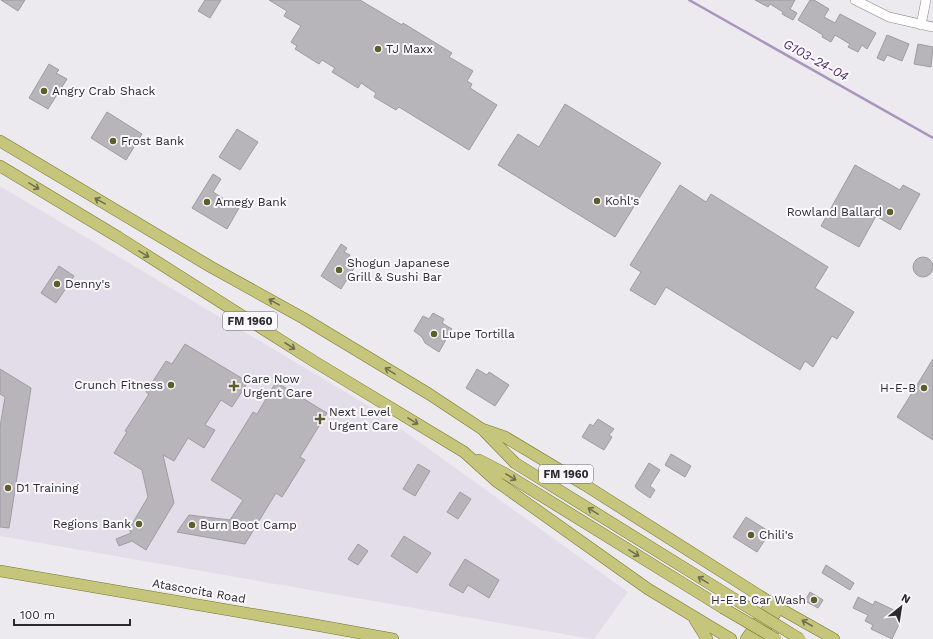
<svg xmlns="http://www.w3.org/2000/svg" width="933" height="639" font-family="'Work Sans',sans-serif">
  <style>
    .built { fill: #e3dde9 }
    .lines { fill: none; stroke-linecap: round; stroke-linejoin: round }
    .stream { stroke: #a896bc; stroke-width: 2.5 }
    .building { fill: #b7b5ba; stroke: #9e9ca1 }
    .minor-casing { stroke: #87858a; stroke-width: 10 }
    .major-casing { stroke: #767527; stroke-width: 12 }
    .minor { stroke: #fff; stroke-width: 9 }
    .major { stroke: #c5c57c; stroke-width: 11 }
    .major-bridge-casing { stroke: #767527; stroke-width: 12; stroke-linecap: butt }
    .major-bridge { stroke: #c5c57c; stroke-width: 11 }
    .oneway { stroke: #707050 }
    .poi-dot { fill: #5e5e2b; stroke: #faf8fd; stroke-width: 1.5 }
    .labels { text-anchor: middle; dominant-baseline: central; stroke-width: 4; stroke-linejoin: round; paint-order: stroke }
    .shield { fill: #faf8fd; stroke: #69686b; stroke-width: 1 }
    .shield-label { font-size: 11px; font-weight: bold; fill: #2b2a2c }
    .poi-label { font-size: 12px; fill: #2b2a2c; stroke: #faf8fd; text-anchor: start }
    .street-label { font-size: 12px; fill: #2b2a2c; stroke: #faf8fd }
    .water-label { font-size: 13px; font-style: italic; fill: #4e2e6a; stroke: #faf8fd }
  </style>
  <rect width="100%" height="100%" fill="#eceaef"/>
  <path class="built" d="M 0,186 L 372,408 L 628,592 L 594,639 L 592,639 L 0,536 Z"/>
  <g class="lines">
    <path class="stream" d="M 689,0 L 933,138"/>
  </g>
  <path class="building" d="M 1,0 L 25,0 L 18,11 Z
    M 205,0 L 221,0 L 210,18 L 198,11 Z
    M 269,0 L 360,0 L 402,25 L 403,23 L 452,53 L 449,57 L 473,71 L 467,81 L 472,84 L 470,88 L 497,105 L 469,150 L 399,107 L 396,110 L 374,97 L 376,93 L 361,83 L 358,88 L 332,72 L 335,68 L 322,60 L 319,64 L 295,49 L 297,46 L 291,42 L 301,26 L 284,16 L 287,11 Z
    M 755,0 L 795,0 L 790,9 L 797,13 L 793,20 L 782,14 L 783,12 L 770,4 L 768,7 Z
    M 810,0 L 814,0 L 829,9 L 824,17 L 835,23 L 840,14 L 876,33 L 867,49 L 862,45 L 858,52 L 848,47 L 850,44 L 835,35 L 831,42 L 822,37 L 823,35 L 798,20 Z
    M 887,35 L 909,44 L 902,61 L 887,55 L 884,61 L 877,58 Z
    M 918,44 L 933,47 L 931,67 L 914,64 Z
    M 49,64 L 59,70 L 56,73 L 67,79 L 48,109 L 29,98 Z
    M 565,104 L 661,163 L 615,237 L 498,165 L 518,134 L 539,147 Z
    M 107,112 L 142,134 L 126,160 L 91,138 Z
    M 237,129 L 258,142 L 240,170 L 219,157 Z
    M 855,165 L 900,190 L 903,185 L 920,194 L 900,230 L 876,216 L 859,247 L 821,226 Z
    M 213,174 L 221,179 L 213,192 L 239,208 L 227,229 L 192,208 Z
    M 680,185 L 706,202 L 711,194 L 828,267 L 815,288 L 854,312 L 837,339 L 832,336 L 813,367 L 805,361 L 800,370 L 666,287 L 655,305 L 630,290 L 641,272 L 630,265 Z
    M 341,244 L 347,248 L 344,252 L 350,255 L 347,259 L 356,265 L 341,289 L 321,276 Z
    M913 267a10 10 0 1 1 20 0a10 10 0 1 1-20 0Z
    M 59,266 L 74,276 L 56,303 L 41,293 Z
    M 433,313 L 444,319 L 442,323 L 452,329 L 439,352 L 425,343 L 422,337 L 414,331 L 423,316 L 429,319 Z
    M 185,344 L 248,382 L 232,407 L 221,400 L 205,425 L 215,430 L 204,448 L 188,438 L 174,461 L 163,455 L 174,503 L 146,550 L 132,541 L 119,546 L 116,539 L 131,533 L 129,529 L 148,497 L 142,470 L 114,453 L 127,432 L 125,431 L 149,394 L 146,392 L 166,361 L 172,364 Z
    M 933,359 L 933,440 L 897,417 Z
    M 0,369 L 31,388 L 9,528 L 0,527 L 0,427 L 5,397 L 0,394 Z
    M 477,369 L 487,375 L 489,372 L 509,385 L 495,406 L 466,388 Z
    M 276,382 L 327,413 L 300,457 L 305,460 L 282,497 L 276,493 L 245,544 L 177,532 L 189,515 L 230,520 L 243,500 L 211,480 L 253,412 L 257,414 Z
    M 598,419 L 614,429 L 609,435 L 612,437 L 604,450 L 582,437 L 590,424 L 593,426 Z
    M 671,454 L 691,466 L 685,477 L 665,465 Z
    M 649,463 L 660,470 L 650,486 L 655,490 L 650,498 L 637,489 L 635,486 Z
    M 418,464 L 430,471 L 415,496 L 403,489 Z
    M 460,492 L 471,499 L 458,519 L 447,512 Z
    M 746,517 L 770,532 L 757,552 L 733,537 Z
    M 404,536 L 431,553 L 417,573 L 391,556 Z
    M 358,544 L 368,551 L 358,565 L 348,559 Z
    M 465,559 L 499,580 L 489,598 L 468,585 L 463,593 L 449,585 Z
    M 826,565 L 854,583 L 850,590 L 822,573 Z
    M 810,592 L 823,600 L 818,608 L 805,601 Z
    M 858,597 L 873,605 L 875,601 L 902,614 L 899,619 L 901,620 L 892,639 L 871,629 L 873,625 L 865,621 L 868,615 L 853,608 Z"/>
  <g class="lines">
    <defs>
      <path id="minor" d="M 855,0 L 889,17 L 933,27
        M 921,25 L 926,0"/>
      <path id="major" d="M 0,141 L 211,267 L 303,318 L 429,394 L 482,429 L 505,437 L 585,485 L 779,608 L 834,639
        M 0,166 L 118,237 L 315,362 L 464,452 L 496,481 L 648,589 L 731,639
        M 484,431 L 515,463 L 736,600
        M 479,460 L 506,474 L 723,608
        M 0,571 L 310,624 L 393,639
        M 695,620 L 707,639
        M 746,639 L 772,603
        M 758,639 L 779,608"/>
    </defs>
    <use href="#minor" class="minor-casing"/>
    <use href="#major" class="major-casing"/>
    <use href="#minor" class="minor"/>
    <use href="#major" class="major"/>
    <defs>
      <path id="major-bridge" d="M 736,600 L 800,639
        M 723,608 L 776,639"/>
    </defs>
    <use href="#major-bridge" class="major-bridge-casing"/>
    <use href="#major-bridge" class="major-bridge"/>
  </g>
  <defs><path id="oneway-shaft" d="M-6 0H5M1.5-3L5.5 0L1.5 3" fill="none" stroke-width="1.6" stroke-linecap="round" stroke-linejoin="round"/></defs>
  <g class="oneway">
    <use href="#oneway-shaft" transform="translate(34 186) rotate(31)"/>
    <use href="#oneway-shaft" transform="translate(100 201) rotate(-151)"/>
    <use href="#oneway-shaft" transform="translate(144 254) rotate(32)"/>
    <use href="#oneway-shaft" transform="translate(274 302) rotate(-151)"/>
    <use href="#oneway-shaft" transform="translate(290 346) rotate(33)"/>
    <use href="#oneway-shaft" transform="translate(390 371) rotate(-149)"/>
    <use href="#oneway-shaft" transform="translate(413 421) rotate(31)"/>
    <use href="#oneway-shaft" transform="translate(511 477) rotate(31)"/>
    <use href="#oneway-shaft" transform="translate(593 511) rotate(-148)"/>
    <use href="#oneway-shaft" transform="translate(634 553) rotate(32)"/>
    <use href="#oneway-shaft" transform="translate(703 580) rotate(-148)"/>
    <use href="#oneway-shaft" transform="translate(807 623) rotate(-150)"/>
  </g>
  <g class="poi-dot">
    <circle cx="378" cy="49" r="4"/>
    <circle cx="44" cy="91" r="4"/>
    <circle cx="113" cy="141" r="4"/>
    <circle cx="597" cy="201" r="4"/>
    <circle cx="207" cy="202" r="4"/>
    <circle cx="890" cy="212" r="4"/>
    <circle cx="339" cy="270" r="4"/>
    <circle cx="57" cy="284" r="4"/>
    <circle cx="434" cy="334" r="4"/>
    <circle cx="171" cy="385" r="4"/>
    <path d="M232 380h4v4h4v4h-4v4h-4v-4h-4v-4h4z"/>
    <circle cx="924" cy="388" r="4"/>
    <path d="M318 413h4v4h4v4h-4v4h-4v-4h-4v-4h4z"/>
    <circle cx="8" cy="488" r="4"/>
    <circle cx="139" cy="524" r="4"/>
    <circle cx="192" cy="525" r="4"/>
    <circle cx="751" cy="535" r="4"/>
    <circle cx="814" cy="600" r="4"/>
  </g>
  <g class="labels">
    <g class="shield">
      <rect x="223" y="312" width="54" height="18" rx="3"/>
      <rect x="539" y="465" width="54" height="18" rx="3"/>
    </g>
    <g class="shield-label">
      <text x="250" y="321">FM 1960</text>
      <text x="566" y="474">FM 1960</text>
    </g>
    <g class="poi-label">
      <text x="386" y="49">TJ Maxx</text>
      <text x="52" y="91">Angry Crab Shack</text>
      <text x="121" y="141">Frost Bank</text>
      <text x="605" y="201">Kohl's</text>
      <text x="215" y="202">Amegy Bank</text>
      <text x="882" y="212" text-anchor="end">Rowland Ballard</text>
      <text x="347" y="263">Shogun Japanese<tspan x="347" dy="14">Grill &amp; Sushi Bar</tspan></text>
      <text x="65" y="284">Denny's</text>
      <text x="442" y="334">Lupe Tortilla</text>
      <text x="243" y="379">Care Now<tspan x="243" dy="14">Urgent Care</tspan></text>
      <text x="163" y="385" text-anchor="end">Crunch Fitness</text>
      <text x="916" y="388" text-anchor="end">H-E-B</text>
      <text x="329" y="412">Next Level<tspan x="329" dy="14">Urgent Care</tspan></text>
      <text x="16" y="488">D1 Training</text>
      <text x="131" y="524" text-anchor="end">Regions Bank</text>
      <text x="200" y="525">Burn Boot Camp</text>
      <text x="759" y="535">Chili's</text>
      <text x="806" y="600" text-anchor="end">H-E-B Car Wash</text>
    </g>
    <g class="street-label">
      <text transform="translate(199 591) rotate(10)">Atascocita Road</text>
    </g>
    <g class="water-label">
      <text transform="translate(816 60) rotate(29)">G103-24-04</text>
    </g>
  </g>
  <g transform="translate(901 607) rotate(30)" stroke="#faf8fd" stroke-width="3" paint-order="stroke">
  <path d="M0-3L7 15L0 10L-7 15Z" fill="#2b2a2c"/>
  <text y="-6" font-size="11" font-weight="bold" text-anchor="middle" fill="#2b2a2c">N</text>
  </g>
  <path d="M14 619v6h116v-6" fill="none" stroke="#2b2a2c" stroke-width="2"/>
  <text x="20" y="619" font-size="12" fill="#2b2a2c" stroke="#faf8fd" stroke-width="3" paint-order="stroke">100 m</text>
</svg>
